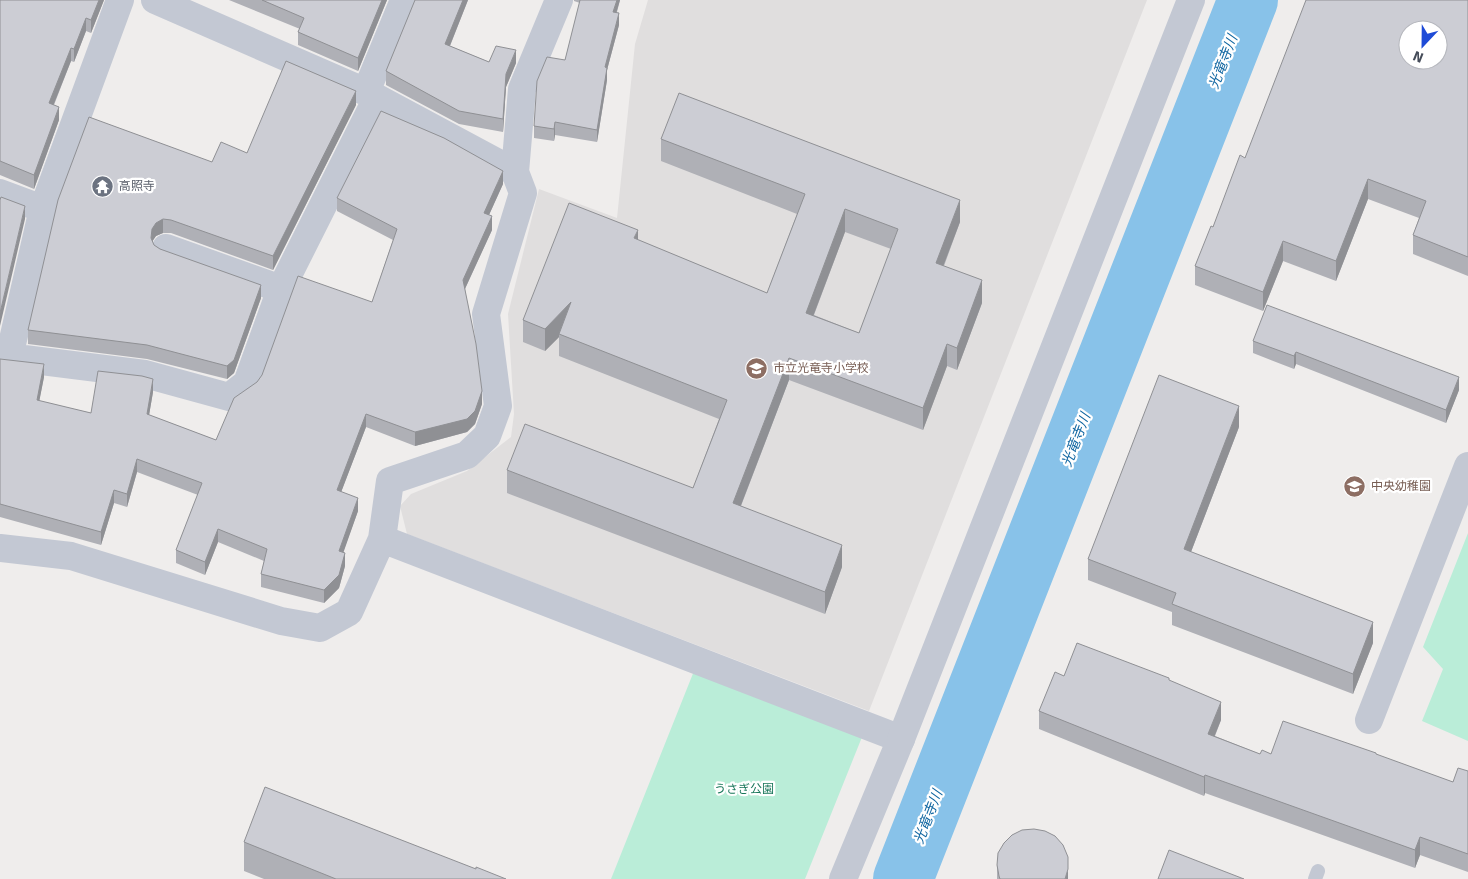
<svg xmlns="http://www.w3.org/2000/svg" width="1468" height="879" font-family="Signika,'Noto Sans JP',sans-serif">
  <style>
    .education { fill: #e0dede }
    .green { fill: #baedd8 }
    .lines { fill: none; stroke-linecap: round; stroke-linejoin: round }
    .river { stroke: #88c2e9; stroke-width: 60 }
    .service { stroke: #c3c8d3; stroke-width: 14 }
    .minor { stroke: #c3c8d3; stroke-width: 28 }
    .tertiary { stroke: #c3c8d3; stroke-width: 28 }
    .wall { fill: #afb0b6; fill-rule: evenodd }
    .shaded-wall { fill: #8f9094 }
    .building { fill: #cccdd4; stroke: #8f9094; fill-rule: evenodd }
    .labels { text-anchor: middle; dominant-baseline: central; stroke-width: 4.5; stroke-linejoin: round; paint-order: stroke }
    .worship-label { font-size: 12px; fill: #5b616d; stroke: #fff; text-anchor: start }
    .education-label { font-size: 12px; fill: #785e54; stroke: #fff; text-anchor: start }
    .park-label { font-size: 12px; fill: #19775a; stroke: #fff }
    .water-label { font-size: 14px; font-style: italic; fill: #1066a1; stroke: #fff }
  </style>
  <rect width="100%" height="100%" fill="#efedec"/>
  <path class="education" d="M 648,0 L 1147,0 L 869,711 L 407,534 L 400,506 L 411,494 L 467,471 L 511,437 L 514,414 L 508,314 L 539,189 L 617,218 L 635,44 Z"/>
  <path class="green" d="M 1468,533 L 1468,741 L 1422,721 L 1443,669 L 1423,647 Z
    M 694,671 L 862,737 L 805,879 L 611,879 Z"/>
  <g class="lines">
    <path class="river" d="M 903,879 L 1248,0"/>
    <path class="service" d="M 1315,879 L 1318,871"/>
    <path class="minor" d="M 155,0 L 366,92 L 515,172
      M 559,0 L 522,89 L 515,172 L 523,193 L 486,314 L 498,406 L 487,436 L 467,455 L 390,481 L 382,539 L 901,739
      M 366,92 L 404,0
      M 0,193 L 43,209
      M 166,248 L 281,289
      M 0,356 L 145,374 L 229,397 L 247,383 L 281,289 L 377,98
      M 9,357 L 43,209 L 120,0
      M 0,548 L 71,556 L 281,621 L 320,628 L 349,612 L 382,539
      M 1369,720 L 1468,466"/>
    <path class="tertiary" d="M 843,879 L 901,739 L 1191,0"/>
  </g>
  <path class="wall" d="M 0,0 L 104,0 L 91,33 L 86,31 L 74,62 L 71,61 L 54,105 L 59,120 L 34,189 L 0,175 Z
    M 229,0 L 387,0 L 358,71 L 298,45 L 298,32 L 300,29 Z
    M 415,0 L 468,0 L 450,46 L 489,62 L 516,63 L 506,87 L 503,132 L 459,124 L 386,85 L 386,71 Z
    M 574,0 L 620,0 L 617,12 L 619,25 L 607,70 L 607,80 L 597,142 L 555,135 L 554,141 L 534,138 L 534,126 L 565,60 L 580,3 L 574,1 Z
    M 1468,0 L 1468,276 L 1413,254 L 1413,235 L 1419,218 L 1368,199 L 1336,281 L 1283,261 L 1263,311 L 1195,285 L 1195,266 L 1245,158 Z
    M 356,105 L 273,270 L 171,233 L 163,233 L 156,236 L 152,241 L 154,245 L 160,249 L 261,298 L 234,373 L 227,379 L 147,359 L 28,344 L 28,330 L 212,162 L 247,153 Z
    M 661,139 L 960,222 L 944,266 L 982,303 L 957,370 L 947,366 L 923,430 L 789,380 L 741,506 L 842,567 L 825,614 L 507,493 L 507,470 L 693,488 L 719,419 L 559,356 L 559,337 L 545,351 L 523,342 L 523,320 L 638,240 L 767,293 L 797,214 L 661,161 ZM 845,232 L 891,249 L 859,333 L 814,315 Z
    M 503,184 L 489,215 L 492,230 L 465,289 L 482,404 L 475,424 L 467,432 L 415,446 L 366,427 L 341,492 L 358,511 L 343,552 L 345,566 L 339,588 L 324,603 L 261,587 L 261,574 L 264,561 L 218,542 L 205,575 L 176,563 L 176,550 L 198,495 L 137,472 L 127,507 L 114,503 L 101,545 L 0,517 L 0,359 L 44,377 L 39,401 L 91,413 L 153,392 L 149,415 L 216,440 L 372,302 L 393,240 L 337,211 L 337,198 Z
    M 1253,341 L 1459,390 L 1446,423 L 1296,364 L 1294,369 L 1253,353 Z
    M 1239,427 L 1191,552 L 1373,643 L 1353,694 L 1172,625 L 1172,612 L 1088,580 L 1088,559 Z
    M 1064,676 L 1169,681 L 1221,720 L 1215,736 L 1260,754 L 1376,755 L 1453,782 L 1468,771 L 1468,872 L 1420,855 L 1415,868 L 1205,793 L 1204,796 L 1039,729 L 1039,711 Z
    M 244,842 L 476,869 L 506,879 L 264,879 L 244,871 Z
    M 997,865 L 1068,879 L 997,879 Z"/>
  <path class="shaded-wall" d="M 99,0 L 104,0 L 91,33 L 91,20 Z
    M 382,0 L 387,0 L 358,71 L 358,58 Z
    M 463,0 L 468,0 L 445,58 L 445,44 Z
    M 617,0 L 620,0 L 613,24 L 613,12 Z
    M 619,13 L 619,25 L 607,70 L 607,80 L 597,142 L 597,130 L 605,67 Z
    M 86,18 L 86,31 L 74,62 L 74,49 Z
    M 71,48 L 71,61 L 49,116 L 49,103 Z
    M 516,50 L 516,63 L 506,87 L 503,132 L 503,119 L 506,74 Z
    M 356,91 L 356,105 L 273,270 L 273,256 Z
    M 59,107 L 59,120 L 34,189 L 34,175 Z
    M 555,122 L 555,135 L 554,141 L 554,129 Z
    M 503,171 L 503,184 L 484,226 L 484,213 Z
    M 1368,179 L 1368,199 L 1336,281 L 1336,261 Z
    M 960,200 L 960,222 L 936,285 L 936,263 Z
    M 25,206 L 25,219 L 0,326 L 0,313 Z
    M 845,209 L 845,232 L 806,335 L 806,313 Z
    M 492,216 L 492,230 L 463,293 L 463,280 Z
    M 163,219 L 163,233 L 156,236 L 152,242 L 151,238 L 152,229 L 156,223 Z
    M 638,230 L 638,252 L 634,238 Z
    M 1283,241 L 1283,261 L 1263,311 L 1263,292 Z
    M 982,280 L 982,303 L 957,370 L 957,348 Z
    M 261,285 L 261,298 L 234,373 L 227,379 L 227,366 Z
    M 571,302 L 559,334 L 559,337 L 545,351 L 545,329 Z
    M 947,344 L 947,366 L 923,430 L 923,408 Z
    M 1296,352 L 1296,364 L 1294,369 L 1294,356 Z
    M 789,358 L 789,380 L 733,526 L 733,503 Z
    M 44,364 L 44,377 L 37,413 L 37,400 Z
    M 1459,377 L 1459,390 L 1446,423 L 1446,410 Z
    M 153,379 L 153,392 L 147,427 L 147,414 Z
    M 482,391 L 482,404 L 475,424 L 467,432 L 415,446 L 415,432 Z
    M 1239,406 L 1239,427 L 1184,570 L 1184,549 Z
    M 366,414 L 366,427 L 337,503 L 337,490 Z
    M 137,459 L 137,472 L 127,507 L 127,494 Z
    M 114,490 L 114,503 L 101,545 L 101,532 Z
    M 358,498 L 358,511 L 339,565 L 339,551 Z
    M 218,529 L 218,542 L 205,575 L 205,562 Z
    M 842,545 L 842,567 L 825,614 L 825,592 Z
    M 345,553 L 345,566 L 339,588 L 324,603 L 324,590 Z
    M 1373,622 L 1373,643 L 1353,694 L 1353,674 Z
    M 1221,702 L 1221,720 L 1208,752 L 1208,734 Z
    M 1205,775 L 1205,793 L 1204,796 L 1204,777 Z
    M 1420,837 L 1420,855 L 1415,868 L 1415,850 Z
    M 1068,869 L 1068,879 L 1065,879 Z"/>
  <path class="building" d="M 0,0 L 99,0 L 91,20 L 86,18 L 74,49 L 71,48 L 49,103 L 59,107 L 34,175 L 0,161 Z
    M 262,0 L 382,0 L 358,58 L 298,32 L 304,18 Z
    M 415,0 L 463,0 L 445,44 L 489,62 L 496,46 L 516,50 L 506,74 L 503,119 L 459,111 L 386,71 Z
    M 580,0 L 617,0 L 613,12 L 619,13 L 605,67 L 607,68 L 597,130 L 555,122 L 554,129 L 534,126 L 537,81 L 547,57 L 565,60 Z
    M 1306,0 L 1468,0 L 1468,257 L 1413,235 L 1426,201 L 1368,179 L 1336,261 L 1283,241 L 1263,292 L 1195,266 L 1211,226 L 1213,227 L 1240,155 L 1245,158 ZM 1408,30 L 1438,30 L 1438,60 L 1408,60 Z
    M 286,61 L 356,91 L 273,256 L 171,220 L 163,219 L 156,223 L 152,229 L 151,238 L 154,245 L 160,249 L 261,285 L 234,360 L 227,366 L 147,345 L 28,330 L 58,200 L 89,117 L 212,162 L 221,142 L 247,153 Z
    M 679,93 L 960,200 L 936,263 L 982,280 L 957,348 L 947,344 L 923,408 L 789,358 L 733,503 L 842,545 L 825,592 L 507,470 L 525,424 L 693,488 L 727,400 L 559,334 L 571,302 L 545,329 L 523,320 L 569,203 L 638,230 L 634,238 L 767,293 L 805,194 L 661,139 ZM 845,209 L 898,229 L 859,333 L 806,313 Z
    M 381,111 L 444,138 L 503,171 L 484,213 L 492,216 L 463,280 L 476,344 L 482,391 L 475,411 L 467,419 L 415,432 L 366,414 L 337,490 L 358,498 L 339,551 L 345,553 L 339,575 L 324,590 L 261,574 L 267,549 L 218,529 L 205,562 L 176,550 L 202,483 L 137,459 L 127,494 L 114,490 L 101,532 L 0,504 L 0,359 L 44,364 L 37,400 L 91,413 L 98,371 L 142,376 L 153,379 L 147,414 L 216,440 L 234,398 L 257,382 L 262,375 L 298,276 L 372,302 L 397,229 L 337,198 Z
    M 1,197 L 25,206 L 0,313 L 0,200 Z
    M 1267,305 L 1459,377 L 1446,410 L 1296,352 L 1294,356 L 1253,341 Z
    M 1159,375 L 1239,406 L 1184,549 L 1373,622 L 1353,674 L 1172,604 L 1176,593 L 1088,559 Z
    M 1077,643 L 1169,678 L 1169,680 L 1221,702 L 1208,734 L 1260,754 L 1262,750 L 1271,754 L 1283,721 L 1376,753 L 1376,754 L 1453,782 L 1458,768 L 1468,771 L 1468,854 L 1420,837 L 1415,850 L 1205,775 L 1204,777 L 1039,711 L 1055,672 L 1064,676 Z
    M 265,787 L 476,869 L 476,867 L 506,879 L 336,879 L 244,842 Z
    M 1034,829 L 1045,831 L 1055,836 L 1063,845 L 1068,857 L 1068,869 L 1065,879 L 1000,879 L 999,876 L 997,865 L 998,853 L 1004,843 L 1012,835 L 1022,830 Z
    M 1169,850 L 1244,879 L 1158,879 Z"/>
  <defs>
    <symbol id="temple-disc" viewBox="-11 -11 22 22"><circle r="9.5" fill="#6b7280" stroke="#fff"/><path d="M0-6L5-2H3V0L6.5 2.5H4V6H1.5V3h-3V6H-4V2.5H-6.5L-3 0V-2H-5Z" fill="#fff"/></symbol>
    <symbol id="school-disc" viewBox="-11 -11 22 22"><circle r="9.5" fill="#8d6e63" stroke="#fff"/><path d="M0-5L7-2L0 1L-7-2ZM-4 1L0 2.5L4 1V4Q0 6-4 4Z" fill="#fff"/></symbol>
  </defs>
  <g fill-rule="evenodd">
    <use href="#temple-disc" x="90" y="174" width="25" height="25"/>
    <use href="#school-disc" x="744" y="356" width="25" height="25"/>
    <use href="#school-disc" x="1342" y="474" width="25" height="25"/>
  </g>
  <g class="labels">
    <g class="worship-label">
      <text x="119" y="186">高照寺</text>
    </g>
    <g class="education-label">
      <text x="773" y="368">市立光竜寺小学校</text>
      <text x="1371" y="486">中央幼稚園</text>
    </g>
    <g class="park-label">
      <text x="744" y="789">うさぎ公園</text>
    </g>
    <g class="water-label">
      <text transform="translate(1223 62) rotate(-69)">光竜寺川</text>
      <text transform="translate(1076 440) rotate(-69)">光竜寺川</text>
      <text transform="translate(928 817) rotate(-69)">光竜寺川</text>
    </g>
  </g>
  <g transform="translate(1423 45) rotate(202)"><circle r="24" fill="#ffffff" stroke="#b5b7bd"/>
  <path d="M0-4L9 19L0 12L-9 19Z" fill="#1e4bd7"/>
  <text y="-8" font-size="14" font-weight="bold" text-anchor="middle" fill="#454c59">N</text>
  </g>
</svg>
